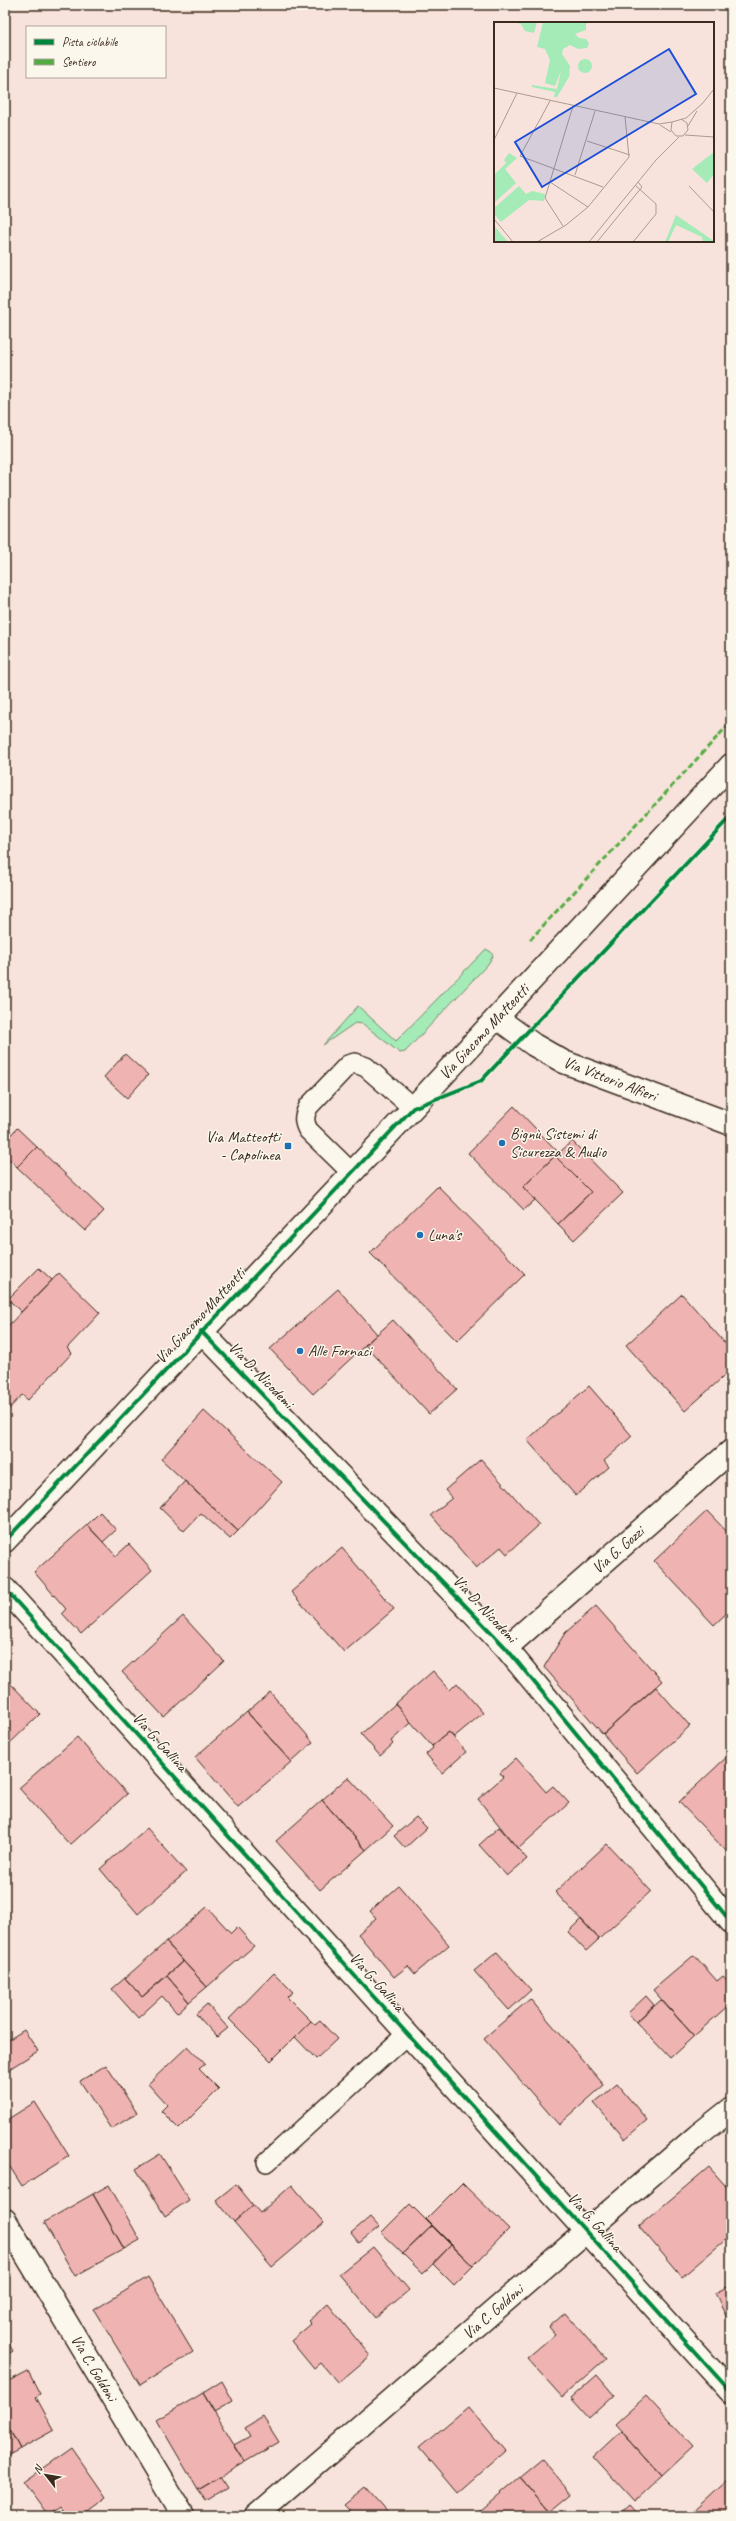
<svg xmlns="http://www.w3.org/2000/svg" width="736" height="2521" font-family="Caveat,sans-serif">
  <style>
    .green { fill: #a4ebb8; stroke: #708a6b }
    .building { fill: #efb3b2; stroke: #3b2a1e }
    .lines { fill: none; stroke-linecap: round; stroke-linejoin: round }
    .service-casing { stroke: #3b2a1e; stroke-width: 22 }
    .minor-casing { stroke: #3b2a1e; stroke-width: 25 }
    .tertiary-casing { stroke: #3b2a1e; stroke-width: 25 }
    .service { stroke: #fbf7ec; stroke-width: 19 }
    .minor { stroke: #fbf7ec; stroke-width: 22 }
    .tertiary { stroke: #fbf7ec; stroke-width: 22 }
    .quiet { stroke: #55ab43; stroke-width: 3; stroke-dasharray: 6 3; stroke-linecap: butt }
    .cycleway-casing { stroke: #fbf7ec; stroke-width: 6 }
    .cycleway { stroke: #00873e; stroke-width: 4 }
    .poi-dot { fill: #1f6fb2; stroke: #fbf7ec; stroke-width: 1.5 }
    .labels { text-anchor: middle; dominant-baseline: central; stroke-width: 3; stroke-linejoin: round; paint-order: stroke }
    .street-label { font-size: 16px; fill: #3b2a1e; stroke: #fbf7ec }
    .poi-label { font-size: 16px; fill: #3b2a1e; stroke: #fbf7ec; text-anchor: start }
    .inset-road { fill: none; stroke: #ac998f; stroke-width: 1 }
    .view { fill: #1d4ed8; fill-opacity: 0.15; stroke: #1d4ed8; stroke-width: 2 }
    .inset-edge { fill: none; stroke: #3b2a1e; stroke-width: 2 }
  </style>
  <rect width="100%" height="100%" fill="#f7e3db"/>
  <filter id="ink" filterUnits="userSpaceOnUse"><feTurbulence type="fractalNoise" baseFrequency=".025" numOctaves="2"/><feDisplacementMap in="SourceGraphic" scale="8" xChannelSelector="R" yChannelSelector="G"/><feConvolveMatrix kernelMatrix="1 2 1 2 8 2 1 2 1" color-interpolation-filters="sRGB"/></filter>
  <g filter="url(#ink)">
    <path class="green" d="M 486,949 L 491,952 L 493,956 L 488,964 L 405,1052 L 400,1053 L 363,1024 L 355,1023 L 323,1045 L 358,1006 L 396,1041 Z"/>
    <path class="building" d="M 125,1054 L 148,1075 L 127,1098 L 104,1077 Z
      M 514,1106 L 559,1153 L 572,1141 L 623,1193 L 574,1240 L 558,1224 L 591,1192 L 555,1156 L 523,1187 L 535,1200 L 524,1210 L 468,1153 Z
      M 17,1128 L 37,1147 L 17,1167 L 5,1155 L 5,1141 Z
      M 37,1147 L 104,1211 L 85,1231 L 17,1167 Z
      M 555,1156 L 591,1192 L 558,1224 L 523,1187 Z
      M 438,1186 L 525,1274 L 457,1341 L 370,1253 Z
      M 39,1268 L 52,1280 L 21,1312 L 8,1299 Z
      M 59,1273 L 100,1313 L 67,1348 L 72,1353 L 28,1400 L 22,1395 L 5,1413 L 5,1329 Z
      M 338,1289 L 377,1334 L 313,1394 L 270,1349 Z
      M 682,1294 L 731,1350 L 731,1370 L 685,1411 L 626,1345 Z
      M 393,1320 L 457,1389 L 429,1414 L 365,1345 Z
      M 589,1386 L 632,1436 L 604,1461 L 609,1467 L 576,1496 L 527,1440 Z
      M 204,1411 L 282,1482 L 238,1531 L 161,1459 Z
      M 481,1459 L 539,1525 L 507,1554 L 501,1547 L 476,1568 L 431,1515 L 452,1498 L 445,1490 Z
      M 185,1481 L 238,1531 L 230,1539 L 201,1513 L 184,1531 L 160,1508 Z
      M 707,1511 L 731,1536 L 731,1609 L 714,1625 L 654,1561 Z
      M 100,1512 L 116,1530 L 103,1542 L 87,1525 Z
      M 87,1525 L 116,1556 L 129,1544 L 152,1570 L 81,1634 L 62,1613 L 66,1609 L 34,1572 Z
      M 342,1548 L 394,1609 L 344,1652 L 291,1592 Z
      M 596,1606 L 662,1681 L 603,1734 L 544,1667 L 565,1633 Z
      M 183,1616 L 224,1661 L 164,1717 L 122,1672 Z
      M 433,1671 L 450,1690 L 457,1683 L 483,1713 L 454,1737 L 449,1732 L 432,1746 L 395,1704 Z
      M 5,1678 L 40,1714 L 5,1748 Z
      M 656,1687 L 690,1726 L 637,1773 L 603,1734 Z
      M 270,1692 L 313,1742 L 291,1762 L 247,1712 Z
      M 395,1704 L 411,1723 L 391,1741 L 393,1744 L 380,1756 L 361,1734 Z
      M 247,1712 L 291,1762 L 238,1807 L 195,1757 Z
      M 449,1732 L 466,1752 L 442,1773 L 426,1754 L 433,1748 L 432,1746 Z
      M 77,1737 L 127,1794 L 70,1845 L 19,1788 Z
      M 731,1753 L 731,1850 L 728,1853 L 679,1802 Z
      M 516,1758 L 546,1792 L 553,1786 L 569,1803 L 518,1849 L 478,1799 L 503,1777 L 500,1773 Z
      M 348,1777 L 393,1826 L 366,1850 L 322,1800 Z
      M 322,1800 L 366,1850 L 320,1890 L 276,1841 Z
      M 416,1817 L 427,1828 L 405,1848 L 394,1836 Z
      M 499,1827 L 527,1859 L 507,1876 L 479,1845 Z
      M 147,1828 L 186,1872 L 138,1914 L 100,1869 Z
      M 607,1844 L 651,1891 L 599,1939 L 555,1892 Z
      M 399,1886 L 449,1945 L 415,1974 L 408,1966 L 394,1977 L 358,1934 L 376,1918 L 370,1911 Z
      M 207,1907 L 231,1933 L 237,1927 L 254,1946 L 207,1987 L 166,1942 Z
      M 581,1919 L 599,1939 L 586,1951 L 568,1932 Z
      M 166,1942 L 183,1961 L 142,1997 L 125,1978 Z
      M 497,1952 L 531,1990 L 509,2010 L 474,1971 Z
      M 694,1955 L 717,1981 L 723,1976 L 731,1984 L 731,2003 L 694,2036 L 653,1990 Z
      M 183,1961 L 207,1987 L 189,2002 L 167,1976 Z
      M 274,1973 L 293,1992 L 287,1997 L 311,2021 L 271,2061 L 229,2019 Z
      M 167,1976 L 189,2002 L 177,2013 L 162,1996 L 138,2018 L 112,1989 L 125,1978 L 142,1997 Z
      M 646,1996 L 654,2005 L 636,2022 L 628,2013 Z
      M 530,1999 L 604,2085 L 559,2125 L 484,2038 Z
      M 661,2000 L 694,2036 L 670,2058 L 636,2022 Z
      M 207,2004 L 228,2028 L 217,2037 L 196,2014 Z
      M 311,2021 L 315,2025 L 320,2021 L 337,2039 L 316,2059 L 295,2037 Z
      M 24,2030 L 38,2051 L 9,2069 L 5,2062 L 5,2042 Z
      M 188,2046 L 205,2064 L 199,2069 L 219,2089 L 179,2129 L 161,2111 L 167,2105 L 148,2084 Z
      M 5,2062 L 9,2069 L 5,2072 Z
      M 106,2065 L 137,2113 L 111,2129 L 80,2081 Z
      M 617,2084 L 647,2120 L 625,2139 L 594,2103 Z
      M 35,2102 L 69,2156 L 22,2186 L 5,2159 L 5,2121 Z
      M 160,2154 L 189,2200 L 165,2216 L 136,2169 Z
      M 709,2167 L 731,2192 L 731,2235 L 682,2277 L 639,2226 Z
      M 462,2183 L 509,2229 L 473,2266 L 426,2219 Z
      M 236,2184 L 253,2205 L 234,2222 L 216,2200 Z
      M 109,2185 L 140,2240 L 124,2249 L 93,2194 Z
      M 292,2185 L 324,2223 L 272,2267 L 234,2222 L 253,2205 L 260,2213 Z
      M 93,2194 L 124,2249 L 75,2276 L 44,2222 Z
      M 410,2204 L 432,2226 L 403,2254 L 381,2233 Z
      M 370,2217 L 379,2227 L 359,2243 L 351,2233 Z
      M 432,2226 L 451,2245 L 423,2274 L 403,2254 Z
      M 451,2245 L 473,2266 L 454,2285 L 433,2264 Z
      M 373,2247 L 409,2290 L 376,2318 L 339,2274 Z
      M 148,2277 L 193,2352 L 140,2385 L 94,2310 Z
      M 731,2285 L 731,2325 L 715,2293 Z
      M 328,2304 L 370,2356 L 338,2383 L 321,2363 L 314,2369 L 291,2341 L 311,2324 L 308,2321 Z
      M 565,2313 L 605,2359 L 562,2397 L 527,2358 L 555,2334 L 549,2327 Z
      M 5,2337 L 13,2351 L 5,2356 Z
      M 28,2371 L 40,2394 L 36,2397 L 54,2430 L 20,2449 L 5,2421 L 5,2383 Z
      M 597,2375 L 614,2395 L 589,2418 L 571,2398 Z
      M 222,2381 L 233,2401 L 214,2412 L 203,2393 Z
      M 203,2393 L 245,2462 L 198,2490 L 157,2420 Z
      M 646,2396 L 693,2447 L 662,2476 L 615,2424 Z
      M 468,2407 L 505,2451 L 457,2493 L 419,2448 Z
      M 263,2417 L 279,2442 L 245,2462 L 234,2445 L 250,2436 L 245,2428 Z
      M 5,2421 L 20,2449 L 5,2457 Z
      M 621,2431 L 662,2476 L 634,2502 L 593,2457 Z
      M 72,2448 L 106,2497 L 80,2516 L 67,2516 L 60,2506 L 48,2515 L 24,2482 Z
      M 542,2459 L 572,2494 L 550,2512 L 520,2477 Z
      M 220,2477 L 227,2488 L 206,2501 L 198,2490 Z
      M 520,2477 L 550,2512 L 546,2516 L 474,2516 Z
      M 731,2477 L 731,2516 L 689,2516 Z
      M 365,2488 L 390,2516 L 344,2516 L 350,2511 L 344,2505 Z
      M 629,2505 L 639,2516 L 617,2516 Z"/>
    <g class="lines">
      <defs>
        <path id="service" d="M 352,1173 L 308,1130 C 303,1121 304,1115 309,1106 L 348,1065 L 355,1063 L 366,1067 L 413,1108
          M 267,2162 L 408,2033"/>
        <path id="minor" d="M 497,1018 L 534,1045 L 564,1062 L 731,1124
          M 201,1331 L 506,1648 L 731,1922
          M 5,1589 L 731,2392
          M 506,1648 L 731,1451
          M 5,2220 L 183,2516
          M 256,2516 L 698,2135 L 731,2109"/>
        <path id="tertiary" d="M 5,1541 L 413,1108 L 731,765"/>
      </defs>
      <use href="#service" class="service-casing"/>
      <use href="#minor" class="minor-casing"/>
      <use href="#tertiary" class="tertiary-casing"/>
      <use href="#service" class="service"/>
      <use href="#minor" class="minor"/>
      <use href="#tertiary" class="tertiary"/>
      <path class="quiet" d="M 530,940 L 731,722"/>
      <defs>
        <path id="cycleway" d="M 201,1331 L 506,1648 L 731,1922
          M 5,1541 L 413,1108 L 481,1081 L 731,816
          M 5,1589 L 731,2392"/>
      </defs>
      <use href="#cycleway" class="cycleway-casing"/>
      <use href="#cycleway" class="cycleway"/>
    </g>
  </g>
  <g class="poi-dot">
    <circle cx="502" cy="1143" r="4"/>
    <rect x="284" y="1142" width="8" height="8" rx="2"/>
    <circle cx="420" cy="1235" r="4"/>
    <circle cx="300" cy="1351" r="4"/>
  </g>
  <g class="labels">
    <g class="street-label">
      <text transform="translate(484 1032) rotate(-47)">Via Giacomo Matteotti</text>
      <text transform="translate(610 1079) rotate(21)">Via Vittorio Alfieri</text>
      <text transform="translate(200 1316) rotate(-47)">Via Giacomo Matteotti</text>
      <text transform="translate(261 1375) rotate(46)">Via D. Nicodemi</text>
      <text transform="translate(618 1550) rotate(-41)">Via G. Gozzi</text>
      <text transform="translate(485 1609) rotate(47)">Via D. Nicodemi</text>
      <text transform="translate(160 1742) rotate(48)">Via G. Gallina</text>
      <text transform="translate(377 1982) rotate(48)">Via G. Gallina</text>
      <text transform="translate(595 2222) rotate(48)">Via G. Gallina</text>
      <text transform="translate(493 2312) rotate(-41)">Via C. Goldoni</text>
      <text transform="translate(94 2368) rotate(59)">Via C. Goldoni</text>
    </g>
    <g class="poi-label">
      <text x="510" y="1134">Bignù Sistemi di<tspan x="510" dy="18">Sicurezza &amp; Audio</tspan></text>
      <text x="280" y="1137" text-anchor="end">Via Matteotti<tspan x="280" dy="18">- Capolinea</tspan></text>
      <text x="428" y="1235">Luna's</text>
      <text x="308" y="1351">Alle Fornaci</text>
    </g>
  </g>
  <g transform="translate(494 22)">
    <rect width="220" height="220" fill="#f7e3db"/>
    <path d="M 19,0 L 43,0 L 40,11 L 31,9 L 27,2 ZM 49,0 L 95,0 L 92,2 L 92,8 L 81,12 L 85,16 L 92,17 L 95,21 L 93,26 L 84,27 L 76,23 L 69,27 L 68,32 L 76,44 L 75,55 L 63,75 L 60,75 L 61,70 L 38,65 L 38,63 L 63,67 L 67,49 L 61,64 L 51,61 L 56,38 L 51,27 L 43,25 ZM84 44a7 7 0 1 1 14 0a7 7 0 1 1-14 0ZM 220,130 L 220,152 L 213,161 L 198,147 ZM 15,131 L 23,136 L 11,147 L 22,161 L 0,181 L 0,153 L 12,141 L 10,138 ZM 25,164 L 32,172 L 38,169 L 51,172 L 50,179 L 35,178 L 7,200 L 0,192 L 0,186 ZM 182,193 L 220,219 L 220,220 L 209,220 L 208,215 L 182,203 L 174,220 L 171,220 ZM 0,203 L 2,206 L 14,220 L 0,220 Z" fill="#a4ebb8"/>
    <path class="inset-road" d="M 0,66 L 165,102 L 178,100M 56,79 L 26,134 L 109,165M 208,82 L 220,67M 187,97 L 193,101 L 194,108 L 189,114 L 182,114 L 177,108 L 178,100 L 192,96 L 209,81M 166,103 L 177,110M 194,104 L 203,89M 191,113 L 220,115M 0,118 L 23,71M 93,119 L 136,133M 81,153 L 101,89M 56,160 L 94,185M 195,164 L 220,190M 0,197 L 19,220M 69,204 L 51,176 L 79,84M 43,220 L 72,203 L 94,185 L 135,135 L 131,95M 95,220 L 162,138 L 185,115M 103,220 L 148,165 L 144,160M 139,220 L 162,192 L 162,182 L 141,163"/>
    <path class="view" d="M 175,27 L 202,72 L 48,165 L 21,120 Z"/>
    <rect width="220" height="220" class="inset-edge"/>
  </g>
  <rect width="736" height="2521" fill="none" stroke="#fbf7ec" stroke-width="20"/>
  <rect x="10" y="10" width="716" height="2501" fill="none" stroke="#3b2a1e" stroke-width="1.5" filter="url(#ink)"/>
  <rect x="26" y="26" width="140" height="52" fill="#fbf7ec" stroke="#aea59a"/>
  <rect x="34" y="39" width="20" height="6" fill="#00873e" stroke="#aea59a"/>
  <text x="62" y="46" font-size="12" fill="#3b2a1e">Pista ciclabile</text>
  <rect x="34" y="59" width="20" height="6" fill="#55ab43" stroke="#aea59a"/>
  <text x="62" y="66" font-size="12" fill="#3b2a1e">Sentiero</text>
  <g transform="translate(46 2475) rotate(301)" stroke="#fbf7ec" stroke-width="3" paint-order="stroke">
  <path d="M0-3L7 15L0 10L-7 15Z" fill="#3b2a1e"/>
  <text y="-6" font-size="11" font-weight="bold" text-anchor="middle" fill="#3b2a1e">N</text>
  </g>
</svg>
